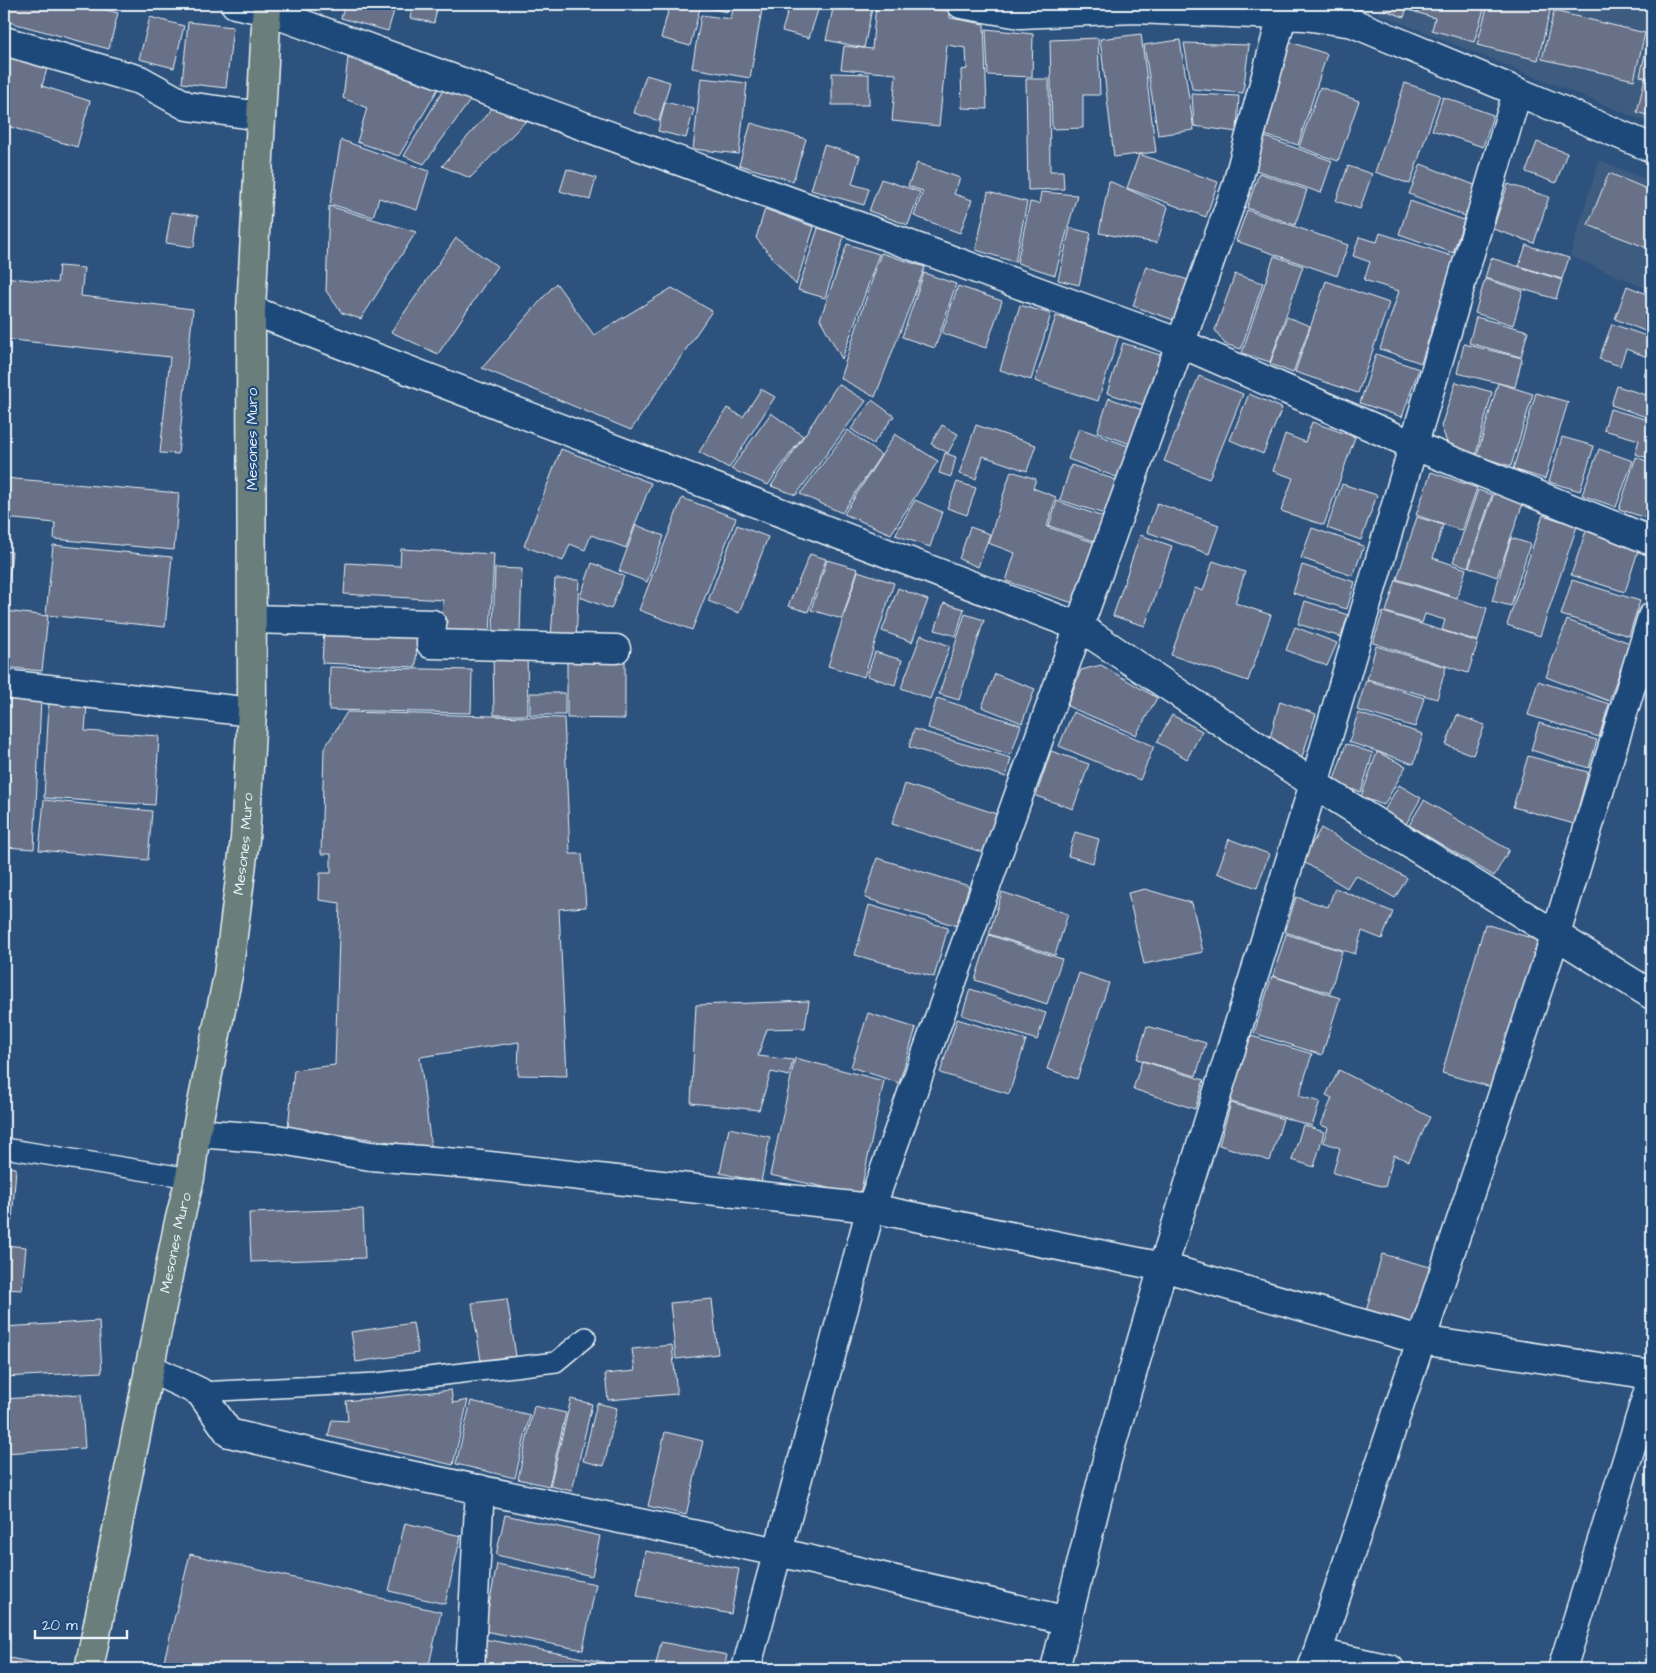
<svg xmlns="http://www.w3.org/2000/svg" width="1656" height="1673" font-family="'Architects Daughter',sans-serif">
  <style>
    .built { fill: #3e5b80 }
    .building { fill: #677188; stroke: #e8f1f8 }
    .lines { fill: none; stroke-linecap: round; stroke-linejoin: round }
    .lane-casing { stroke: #e8f1f8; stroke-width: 22 }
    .street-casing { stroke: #e8f1f8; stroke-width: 31 }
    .secondary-casing { stroke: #e8f1f8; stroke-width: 31 }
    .highway-casing { stroke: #e8f1f8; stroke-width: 31 }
    .lane { stroke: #1f4a7a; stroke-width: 19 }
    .street { stroke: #1f4a7a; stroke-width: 28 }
    .secondary { stroke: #1f4a7a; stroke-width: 28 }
    .highway { stroke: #6b7f7c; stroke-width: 28 }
    .labels { text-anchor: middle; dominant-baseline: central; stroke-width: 4.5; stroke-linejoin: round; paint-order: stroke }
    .street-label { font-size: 15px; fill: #e8f1f8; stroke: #1f4a7a }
  </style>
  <rect width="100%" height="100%" fill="#2d527d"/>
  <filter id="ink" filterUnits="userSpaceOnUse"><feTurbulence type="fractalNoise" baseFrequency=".02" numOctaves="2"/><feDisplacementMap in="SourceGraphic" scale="10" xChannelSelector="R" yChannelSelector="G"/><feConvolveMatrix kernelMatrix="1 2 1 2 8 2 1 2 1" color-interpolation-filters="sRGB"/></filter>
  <g filter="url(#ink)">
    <path class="built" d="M 1382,4 L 1652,4 L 1652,124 L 1379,14 Z
      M 1599,160 L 1652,182 L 1652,291 L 1570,256 Z"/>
    <path class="building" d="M 9,4 L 82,4 L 118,13 L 109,49 L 5,21 Z
      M 345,4 L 396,4 L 388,31 L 341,18 Z
      M 413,4 L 438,4 L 434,23 L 410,18 Z
      M 670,4 L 701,4 L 690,46 L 661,38 Z
      M 706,4 L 729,4 L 727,12 L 705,7 Z
      M 734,4 L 763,4 L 750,78 L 692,68 L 701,15 L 731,19 Z
      M 790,4 L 820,4 L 809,38 L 782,31 Z
      M 834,4 L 873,4 L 864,48 L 826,40 Z
      M 876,4 L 950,11 L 950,18 L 984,24 L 987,109 L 962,108 L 961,70 L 967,69 L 966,48 L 947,45 L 939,126 L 892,121 L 896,74 L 841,69 L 844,46 L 872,49 Z
      M 1386,4 L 1408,4 L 1404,17 L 1384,10 Z
      M 1411,4 L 1477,4 L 1485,6 L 1474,42 L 1432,30 L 1435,18 L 1409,10 Z
      M 1488,4 L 1538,4 L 1551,7 L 1538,60 L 1477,45 Z
      M 1554,11 L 1645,33 L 1634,80 L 1542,59 Z
      M 150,17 L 184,26 L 174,68 L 139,59 Z
      M 188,22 L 233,27 L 226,88 L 182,83 Z
      M 986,29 L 1033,34 L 1032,77 L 988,75 Z
      M 1141,34 L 1156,152 L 1114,157 L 1100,39 Z
      M 1649,37 L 1652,38 L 1652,79 L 1640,76 Z
      M 1098,38 L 1100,95 L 1083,95 L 1083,128 L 1052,129 L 1050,40 Z
      M 1180,40 L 1194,130 L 1158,135 L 1144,45 Z
      M 1290,42 L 1327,54 L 1298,145 L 1261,134 Z
      M 1184,43 L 1249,45 L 1243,93 L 1192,89 Z
      M 4,48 L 49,62 L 42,86 L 90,101 L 77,147 L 4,125 Z
      M 348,58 L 438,89 L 399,156 L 357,142 L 367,108 L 343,98 Z
      M 832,73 L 869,74 L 869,105 L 832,105 Z
      M 646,75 L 670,82 L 659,121 L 634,113 Z
      M 701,78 L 747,83 L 739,154 L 693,149 Z
      M 1645,78 L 1652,79 L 1652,117 L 1637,112 Z
      M 1026,79 L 1049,79 L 1050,171 L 1063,171 L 1064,189 L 1028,190 Z
      M 1405,83 L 1440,95 L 1410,184 L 1375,172 Z
      M 445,87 L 472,98 L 424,164 L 404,156 Z
      M 1320,87 L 1359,101 L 1338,161 L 1299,147 Z
      M 1192,94 L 1239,96 L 1237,132 L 1194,126 Z
      M 1443,97 L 1493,115 L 1483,147 L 1432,130 Z
      M 665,102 L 694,109 L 686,138 L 658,131 Z
      M 495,105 L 530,117 L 470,178 L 442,166 Z
      M 751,123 L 806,139 L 793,181 L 739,165 Z
      M 1265,137 L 1332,161 L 1321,193 L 1253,169 Z
      M 341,140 L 429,171 L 417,210 L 379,198 L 373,217 L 330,204 Z
      M 1537,142 L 1567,153 L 1556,183 L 1526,172 Z
      M 824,145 L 860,156 L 852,184 L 869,189 L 864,205 L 811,190 Z
      M 1139,154 L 1218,182 L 1206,217 L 1127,188 Z
      M 917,163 L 960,178 L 954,194 L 972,200 L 960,233 L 914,216 L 923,191 L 908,186 Z
      M 1421,164 L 1477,186 L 1465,216 L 1409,194 Z
      M 1348,166 L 1372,174 L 1360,209 L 1336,201 Z
      M 567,169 L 596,178 L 590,200 L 560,191 Z
      M 1259,173 L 1307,190 L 1295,225 L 1247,208 Z
      M 1609,173 L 1652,191 L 1652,244 L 1650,249 L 1588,225 Z
      M 881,179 L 920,192 L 908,225 L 869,211 Z
      M 1109,181 L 1168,207 L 1157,243 L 1099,233 Z
      M 1508,184 L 1549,197 L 1534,243 L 1493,229 Z
      M 988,192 L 1027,202 L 1015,262 L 976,250 Z
      M 1041,192 L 1077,195 L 1055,275 L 1017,263 L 1030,202 L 1039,204 Z
      M 1410,201 L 1464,220 L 1453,253 L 1399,234 Z
      M 329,206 L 416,232 L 361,319 L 342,313 L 326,291 Z
      M 765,209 L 814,227 L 796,285 L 756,238 Z
      M 1247,210 L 1348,245 L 1337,276 L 1236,241 Z
      M 171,212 L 198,216 L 194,247 L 166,243 Z
      M 818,228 L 844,236 L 825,298 L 798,290 Z
      M 1070,228 L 1091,233 L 1079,285 L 1058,280 Z
      M 1380,233 L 1455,257 L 1421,363 L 1380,349 L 1399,291 L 1364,280 L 1370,262 L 1353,256 L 1359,237 L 1377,242 Z
      M 456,238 L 497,266 L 438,354 L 391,332 Z
      M 847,244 L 879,254 L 842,359 L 820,319 Z
      M 1526,245 L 1569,258 L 1562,279 L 1519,266 Z
      M 881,253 L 925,267 L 875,397 L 840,378 Z
      M 1274,256 L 1303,266 L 1270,362 L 1242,353 Z
      M 1491,258 L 1562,280 L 1556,299 L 1485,278 Z
      M 59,266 L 84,268 L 81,296 L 193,309 L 178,454 L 160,453 L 170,357 L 4,339 L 4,277 L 57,283 Z
      M 1146,266 L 1191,281 L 1177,321 L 1133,306 Z
      M 924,273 L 956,284 L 935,348 L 902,337 Z
      M 1235,274 L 1263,283 L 1241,349 L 1225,344 L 1215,330 Z
      M 1485,279 L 1523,291 L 1513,325 L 1475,313 Z
      M 1326,281 L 1389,303 L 1358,393 L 1295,372 Z
      M 556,283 L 594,335 L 672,288 L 712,311 L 631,430 L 482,368 Z
      M 958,286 L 1002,301 L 986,348 L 942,333 Z
      M 1627,286 L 1652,296 L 1652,334 L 1615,319 Z
      M 1020,305 L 1051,314 L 1031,380 L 1000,370 Z
      M 1056,316 L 1119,335 L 1098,401 L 1035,381 Z
      M 1287,317 L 1310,326 L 1293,373 L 1270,364 Z
      M 1476,317 L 1528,331 L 1521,357 L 1469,343 Z
      M 1612,324 L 1652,338 L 1652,378 L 1644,375 L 1650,358 L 1626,349 L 1620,366 L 1599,359 Z
      M 1123,343 L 1163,356 L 1147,406 L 1107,393 Z
      M 1464,344 L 1522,358 L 1515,387 L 1457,373 Z
      M 1376,354 L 1419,369 L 1402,417 L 1360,403 Z
      M 1199,376 L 1243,394 L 1209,479 L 1164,461 Z
      M 1651,380 L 1652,419 L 1611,405 L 1617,386 L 1646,395 Z
      M 1456,382 L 1492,392 L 1476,454 L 1448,445 L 1441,426 Z
      M 1498,383 L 1533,394 L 1511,466 L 1477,456 Z
      M 838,384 L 866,401 L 796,495 L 771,486 Z
      M 761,389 L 775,397 L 729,468 L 699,452 L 727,408 L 743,417 Z
      M 1536,393 L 1568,402 L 1545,479 L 1513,469 Z
      M 1249,394 L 1282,408 L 1263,454 L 1230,440 Z
      M 1109,398 L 1145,411 L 1133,445 L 1097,432 Z
      M 872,400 L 894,416 L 873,444 L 851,429 Z
      M 1610,409 L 1652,421 L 1652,459 L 1635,454 L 1639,440 L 1604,430 Z
      M 771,413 L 803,436 L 768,485 L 731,469 Z
      M 1312,422 L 1355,437 L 1324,525 L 1281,511 L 1293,478 L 1273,471 L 1285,434 L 1305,442 Z
      M 942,425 L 958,434 L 948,453 L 931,444 Z
      M 976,425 L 1036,445 L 1027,471 L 983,456 L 976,479 L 959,474 Z
      M 1079,428 L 1131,447 L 1119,478 L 1068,459 Z
      M 848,430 L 881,455 L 842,513 L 800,494 Z
      M 895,434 L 938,461 L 891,534 L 844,514 Z
      M 1562,437 L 1594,446 L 1580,491 L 1549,482 Z
      M 561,449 L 651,483 L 626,548 L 591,535 L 585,550 L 570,544 L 563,561 L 524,546 Z
      M 1599,449 L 1633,461 L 1616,507 L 1582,495 Z
      M 945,453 L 956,457 L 951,477 L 939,473 Z
      M 1636,457 L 1652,463 L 1652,520 L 1619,509 Z
      M 1071,465 L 1119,481 L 1108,515 L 1060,500 Z
      M 1011,471 L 1036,479 L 1033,488 L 1056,497 L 1047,527 L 1096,543 L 1076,604 L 1006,581 L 1015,553 L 988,543 Z
      M 1431,472 L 1477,488 L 1462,531 L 1416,515 Z
      M 4,478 L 179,493 L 174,550 L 54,539 L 55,523 L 4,518 Z
      M 957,482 L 976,488 L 967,515 L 947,508 Z
      M 1342,484 L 1377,495 L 1361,540 L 1327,528 Z
      M 1478,490 L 1492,495 L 1468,567 L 1453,562 Z
      M 1494,493 L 1523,503 L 1497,577 L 1469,567 Z
      M 682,498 L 736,518 L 692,630 L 639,610 Z
      M 915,500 L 942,512 L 930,547 L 895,535 Z
      M 1057,501 L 1106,518 L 1098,542 L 1049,526 Z
      M 1157,503 L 1219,525 L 1209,554 L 1147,532 Z
      M 1543,515 L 1577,526 L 1540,636 L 1507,625 Z
      M 1417,517 L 1443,525 L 1433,558 L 1466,569 L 1457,598 L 1397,579 Z
      M 636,525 L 664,536 L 647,582 L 619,571 Z
      M 737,525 L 768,537 L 739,613 L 708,601 Z
      M 970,527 L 990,534 L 978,567 L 959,559 Z
      M 1312,528 L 1364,546 L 1353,576 L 1301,558 Z
      M 1586,531 L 1639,548 L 1625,592 L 1571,575 Z
      M 1140,535 L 1172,546 L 1145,626 L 1113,616 Z
      M 1511,538 L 1530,544 L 1511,606 L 1492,601 Z
      M 53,545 L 172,557 L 165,627 L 46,615 Z
      M 401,549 L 494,554 L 490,635 L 441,632 L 443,600 L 344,594 L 346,563 L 400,566 Z
      M 4,551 L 12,552 L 5,611 L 48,616 L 42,671 L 4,667 Z
      M 810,554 L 826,559 L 808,612 L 788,606 Z
      M 827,560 L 858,569 L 842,619 L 811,610 Z
      M 1213,561 L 1245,572 L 1235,603 L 1271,615 L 1248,681 L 1171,655 L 1195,588 L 1203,591 Z
      M 592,563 L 624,576 L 611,609 L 580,597 Z
      M 1302,565 L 1355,582 L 1347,609 L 1293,593 Z
      M 495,568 L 522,569 L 520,633 L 493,632 Z
      M 858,571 L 894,583 L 864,677 L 828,666 Z
      M 555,579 L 579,580 L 576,639 L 551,638 Z
      M 1396,580 L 1487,608 L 1478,641 L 1442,630 L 1445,620 L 1425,614 L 1422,623 L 1386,612 Z
      M 1572,580 L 1640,601 L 1629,636 L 1561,615 Z
      M 898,588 L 928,600 L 912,642 L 882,631 Z
      M 1305,601 L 1348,615 L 1341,637 L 1298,624 Z
      M 944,603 L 964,609 L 956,636 L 935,630 Z
      M 1383,612 L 1478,642 L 1468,673 L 1373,643 Z
      M 965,614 L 984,620 L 959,700 L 939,694 Z
      M 1567,620 L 1630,643 L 1609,701 L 1546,677 Z
      M 1295,627 L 1337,643 L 1327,666 L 1286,650 Z
      M 324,628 L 417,632 L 416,667 L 322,663 Z
      M 921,635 L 950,646 L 930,699 L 901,688 Z
      M 1376,646 L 1446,667 L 1437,699 L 1367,679 Z
      M 527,651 L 528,715 L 494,715 L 493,652 Z
      M 875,652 L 902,660 L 895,685 L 867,676 Z
      M 567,654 L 625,655 L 625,719 L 567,718 Z
      M 1101,665 L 1157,698 L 1136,735 L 1067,706 L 1081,670 Z
      M 330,667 L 472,670 L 471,713 L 329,710 Z
      M 995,674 L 1035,689 L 1022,723 L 982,707 Z
      M 1366,680 L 1424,698 L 1415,727 L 1357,710 Z
      M 1538,681 L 1609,704 L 1599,737 L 1528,715 Z
      M 530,693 L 565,693 L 565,715 L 530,715 Z
      M 4,697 L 41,699 L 34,849 L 4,847 Z
      M 937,698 L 1021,725 L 1011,755 L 928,728 Z
      M 1280,701 L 1316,714 L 1300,763 L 1270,738 Z
      M 49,702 L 87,704 L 85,731 L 159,736 L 155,805 L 44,798 Z
      M 347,712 L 564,718 L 570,854 L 582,854 L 586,907 L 559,909 L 567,1076 L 518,1075 L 519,1042 L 420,1057 L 431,1148 L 288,1127 L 294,1070 L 335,1065 L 340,903 L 319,900 L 320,873 L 331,873 L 331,854 L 321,854 L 324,749 Z
      M 1073,712 L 1154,746 L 1140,780 L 1059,746 Z
      M 1358,713 L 1423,734 L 1414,764 L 1349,742 Z
      M 1172,715 L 1202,731 L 1187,759 L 1157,742 Z
      M 1457,715 L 1485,725 L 1473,755 L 1446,745 Z
      M 1539,723 L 1597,740 L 1589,768 L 1531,750 Z
      M 914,729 L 1011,758 L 1006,777 L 909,747 Z
      M 1346,744 L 1373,753 L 1361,792 L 1333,783 Z
      M 1051,751 L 1089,764 L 1073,809 L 1036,796 Z
      M 1377,752 L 1406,766 L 1384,805 L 1361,797 Z
      M 1528,756 L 1588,772 L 1574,824 L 1513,807 Z
      M 905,784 L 997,814 L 985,853 L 892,824 Z
      M 1399,785 L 1421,798 L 1406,824 L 1384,811 Z
      M 44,800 L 152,811 L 148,860 L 39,850 Z
      M 1424,800 L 1509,850 L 1494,876 L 1409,825 Z
      M 1321,828 L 1407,878 L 1395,898 L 1355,875 L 1347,888 L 1302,861 Z
      M 1075,832 L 1099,839 L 1093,863 L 1068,856 Z
      M 1229,839 L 1269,854 L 1257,888 L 1217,873 Z
      M 877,858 L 969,886 L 957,926 L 865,898 Z
      M 1335,888 L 1393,912 L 1382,939 L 1362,931 L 1355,954 L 1285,932 L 1296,897 L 1328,907 Z
      M 1145,889 L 1192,903 L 1203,952 L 1144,964 L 1128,893 Z
      M 1002,892 L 1068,914 L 1055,955 L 989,934 Z
      M 869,905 L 948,928 L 934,977 L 855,955 Z
      M 1485,924 L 1538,940 L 1495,1088 L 1442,1073 Z
      M 1286,934 L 1342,951 L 1330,993 L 1273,976 Z
      M 989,935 L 1062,959 L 1047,1004 L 975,980 Z
      M 1079,973 L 1109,983 L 1077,1079 L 1047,1069 Z
      M 1272,976 L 1340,998 L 1322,1055 L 1254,1033 Z
      M 970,989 L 1046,1013 L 1037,1040 L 962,1015 Z
      M 809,1001 L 805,1028 L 767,1029 L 758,1056 L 793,1060 L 789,1076 L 771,1072 L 759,1110 L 691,1103 L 696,1005 Z
      M 868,1013 L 916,1028 L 899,1083 L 851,1067 Z
      M 957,1019 L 1026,1040 L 1009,1094 L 940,1073 Z
      M 1147,1026 L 1206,1043 L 1196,1076 L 1137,1059 Z
      M 1248,1035 L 1312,1054 L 1299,1096 L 1320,1102 L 1312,1126 L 1228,1101 Z
      M 795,1058 L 884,1081 L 860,1195 L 770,1175 Z
      M 1142,1061 L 1204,1080 L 1195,1109 L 1133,1089 Z
      M 1339,1070 L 1430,1117 L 1409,1161 L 1394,1155 L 1385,1187 L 1333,1173 L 1340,1148 L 1323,1142 L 1328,1128 L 1321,1125 L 1332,1098 L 1326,1095 Z
      M 1231,1103 L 1283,1119 L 1270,1161 L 1219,1145 Z
      M 1303,1125 L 1324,1132 L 1314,1167 L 1292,1160 Z
      M 729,1128 L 770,1137 L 761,1182 L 720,1173 Z
      M 4,1167 L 16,1168 L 12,1221 L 4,1221 Z
      M 363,1209 L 365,1258 L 251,1262 L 249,1213 Z
      M 4,1245 L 26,1247 L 22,1290 L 4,1289 Z
      M 1382,1254 L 1434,1268 L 1417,1330 L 1365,1315 Z
      M 507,1299 L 516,1356 L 481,1361 L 472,1303 Z
      M 712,1299 L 718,1354 L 676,1359 L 670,1303 Z
      M 99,1321 L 102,1372 L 4,1377 L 4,1327 Z
      M 413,1323 L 418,1353 L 356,1362 L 351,1332 Z
      M 672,1345 L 677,1394 L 608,1400 L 605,1374 L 635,1371 L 632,1349 Z
      M 451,1390 L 453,1403 L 468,1400 L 453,1465 L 328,1436 L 332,1420 L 348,1421 L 346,1401 Z
      M 81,1394 L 85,1448 L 4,1453 L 4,1399 Z
      M 571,1399 L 592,1404 L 572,1491 L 550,1486 Z
      M 471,1401 L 530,1415 L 515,1478 L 456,1464 Z
      M 597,1403 L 617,1408 L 604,1466 L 583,1461 Z
      M 534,1406 L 566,1413 L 549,1486 L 518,1479 Z
      M 665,1432 L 703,1441 L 686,1515 L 648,1506 Z
      M 505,1515 L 600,1536 L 592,1576 L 496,1555 Z
      M 405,1523 L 461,1536 L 445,1604 L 389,1591 Z
      M 645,1551 L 739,1569 L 731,1614 L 637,1596 Z
      M 190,1554 L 441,1612 L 428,1669 L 162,1669 Z
      M 497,1564 L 596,1584 L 583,1650 L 484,1631 Z
      M 484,1639 L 604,1662 L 603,1669 L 478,1669 Z
      M 661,1642 L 727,1655 L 724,1669 L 655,1669 Z
      M 4,1657 L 36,1663 L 34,1669 L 4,1669 Z"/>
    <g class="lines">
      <defs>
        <path id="lane" d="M 4,1148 L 190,1178
          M 200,1392 L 377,1383 L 556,1362 L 586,1337"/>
        <path id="street" d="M 235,4 L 267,11 L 1180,343 L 1413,445 L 1652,541
          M 961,4 L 1020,14 L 1135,9 L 1304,16 L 1353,23 L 1652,148
          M 4,41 L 140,80 L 187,106 L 261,116
          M 251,310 L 1080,627 L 1314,784 L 1652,995
          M 252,619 L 432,624 L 431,644 L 616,649
          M 4,684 L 252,712
          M 196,1133 L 277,1139 L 370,1156 L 471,1164 L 871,1208 L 1163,1267 L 1420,1340 L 1652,1375
          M 149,1368 L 200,1392 L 229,1433 L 362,1465 L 778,1552 L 1068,1621
          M 1317,1653 L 1390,1669
          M 470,1669 L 480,1489
          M 746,1669 L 871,1208 L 1236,188 L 1282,16
          M 1055,1669 L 1107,1460 L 1163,1267 L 1314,784 L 1517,93
          M 1312,1669 L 1556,934 L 1652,617"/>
        <path id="secondary" d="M 1562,1669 L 1652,1379"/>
        <g id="highway">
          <path id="s1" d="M 89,1669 L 178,1226 L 190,1178 L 196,1133 L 228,975 L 245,839 L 252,712 L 251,310 L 267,4"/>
        </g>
      </defs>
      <use href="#lane" class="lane-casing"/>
      <use href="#street" class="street-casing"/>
      <use href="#secondary" class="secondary-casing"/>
      <use href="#highway" class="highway-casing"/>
      <use href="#lane" class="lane"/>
      <use href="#street" class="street"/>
      <use href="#secondary" class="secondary"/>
      <use href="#highway" class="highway"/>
    </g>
  </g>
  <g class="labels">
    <g class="street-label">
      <text transform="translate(252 439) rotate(-90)">Mesones Muro</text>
      <text stroke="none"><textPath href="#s1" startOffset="840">Mesones Muro</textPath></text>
      <text stroke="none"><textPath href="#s1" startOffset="435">Mesones Muro</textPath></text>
    </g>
  </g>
  <rect width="1656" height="1673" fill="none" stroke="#1f4a7a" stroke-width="20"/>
  <rect x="10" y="10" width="1636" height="1653" fill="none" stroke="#e8f1f8" stroke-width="2" filter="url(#ink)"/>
  <path d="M35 1630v8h92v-8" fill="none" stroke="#e8f1f8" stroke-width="2.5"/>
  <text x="42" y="1630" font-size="15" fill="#e8f1f8" stroke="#1f4a7a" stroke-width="4" paint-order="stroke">20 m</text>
</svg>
